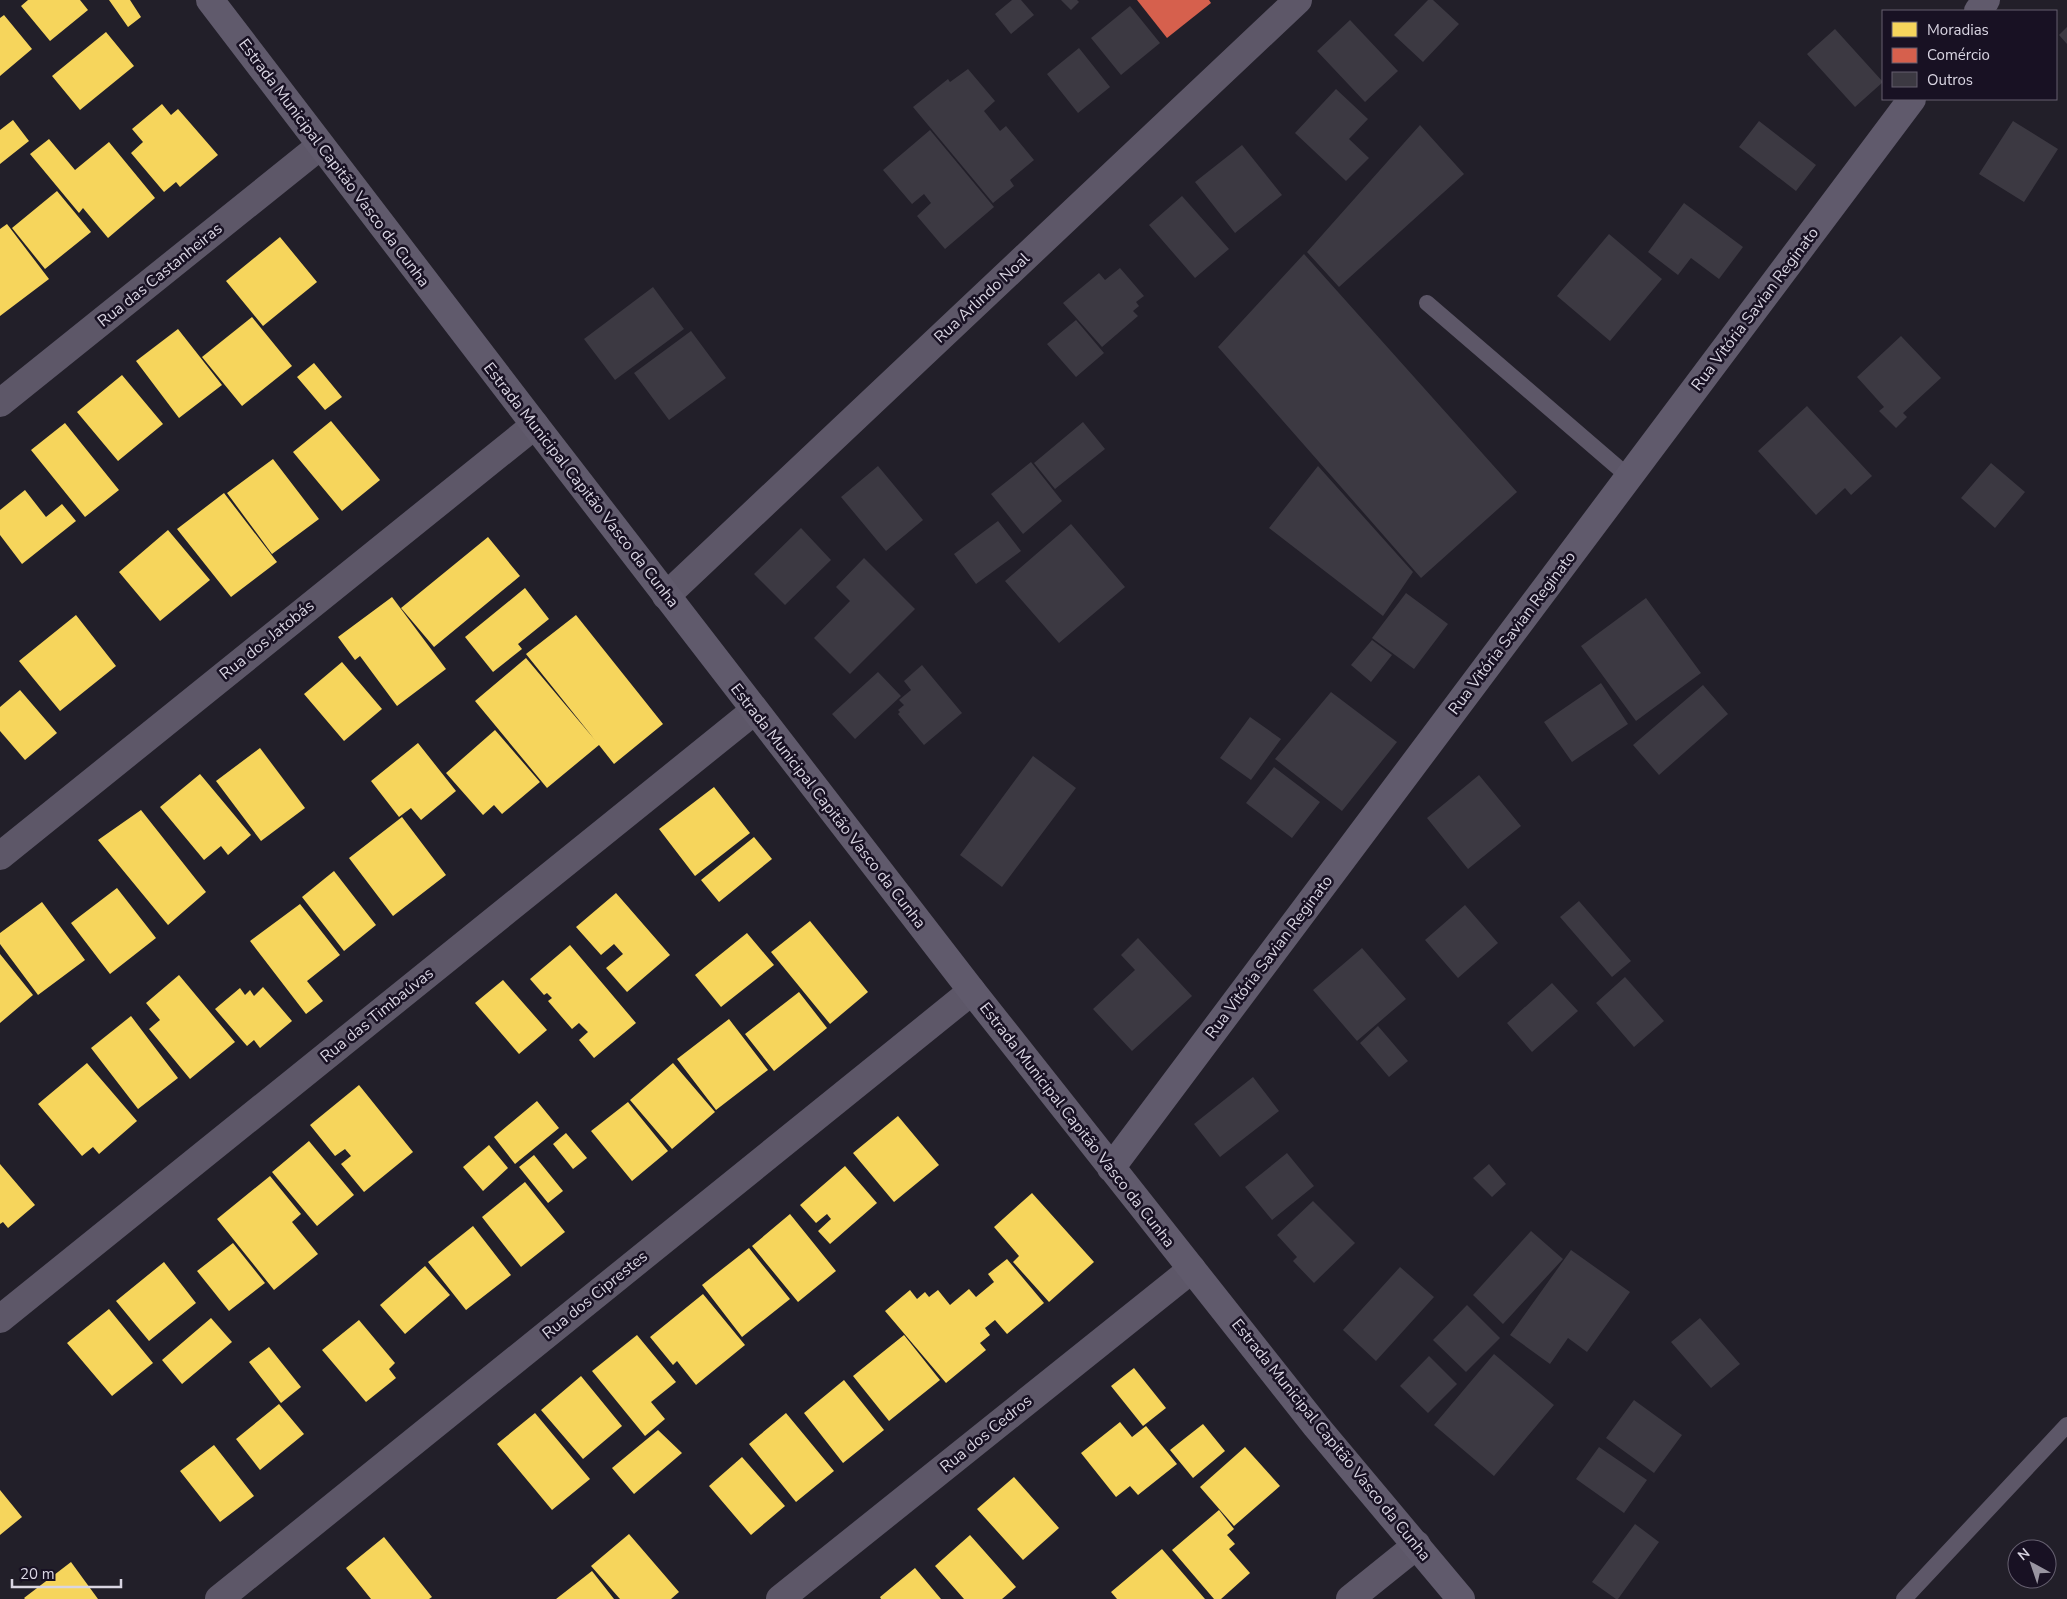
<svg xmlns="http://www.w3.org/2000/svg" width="2067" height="1599" font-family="'Nunito Sans',sans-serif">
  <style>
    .homes { fill: #f6d55c }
    .shops { fill: #d6604d }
    .building { fill: #3c3942 }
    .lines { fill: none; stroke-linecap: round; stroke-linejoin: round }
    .lane { stroke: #5d5768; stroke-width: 16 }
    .street { stroke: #5d5768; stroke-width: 28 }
    .secondary { stroke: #605a6c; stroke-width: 28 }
    .labels { text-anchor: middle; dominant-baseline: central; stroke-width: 5; stroke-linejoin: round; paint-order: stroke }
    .street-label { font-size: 16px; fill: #d9d5e2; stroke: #181123 }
  </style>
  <rect width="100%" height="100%" fill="#221f29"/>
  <path class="homes" d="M 28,0 L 80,0 L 88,10 L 50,41 L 21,6 Z
    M 109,0 L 130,0 L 141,17 L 128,27 Z
    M 4,15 L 32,49 L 0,76 L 0,18 Z
    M 106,32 L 134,66 L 80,110 L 52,76 Z
    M 162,104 L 171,115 L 178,109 L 218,155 L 180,187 L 176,182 L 164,192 L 131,153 L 143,142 L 132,129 Z
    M 13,120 L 29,141 L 0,164 L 0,130 Z
    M 49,139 L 75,170 L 109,142 L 155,198 L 108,238 L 83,208 L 79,213 L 30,154 Z
    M 57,191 L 91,232 L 45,269 L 12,228 Z
    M 7,224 L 49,279 L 0,316 L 0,229 Z
    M 280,237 L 317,282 L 263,326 L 226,281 Z
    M 252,317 L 292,366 L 242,406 L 202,357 Z
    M 178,329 L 222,385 L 179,418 L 136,361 Z
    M 314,363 L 342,397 L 325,410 L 297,377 Z
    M 122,375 L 163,424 L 118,461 L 77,412 Z
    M 331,421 L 380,480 L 342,511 L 293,452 Z
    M 65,423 L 119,490 L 85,517 L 31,450 Z
    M 273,459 L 319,519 L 272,554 L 227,493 Z
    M 25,490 L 46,517 L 62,504 L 76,521 L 22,564 L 0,535 L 0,510 Z
    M 224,493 L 277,562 L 231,597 L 177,529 Z
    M 168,530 L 210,580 L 160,621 L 119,572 Z
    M 488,537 L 520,576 L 434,647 L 401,608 Z
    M 525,588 L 549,619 L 518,644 L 522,649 L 493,672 L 465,637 Z
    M 392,597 L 446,669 L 397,706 L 360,656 L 355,660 L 338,637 Z
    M 76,615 L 116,666 L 60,711 L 19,661 Z
    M 576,615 L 663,724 L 614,764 L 599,745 L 547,788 L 475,701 L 526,658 L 595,740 L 526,654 Z
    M 342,662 L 382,709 L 344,741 L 304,694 Z
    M 20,690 L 57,733 L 25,760 L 0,731 L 0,707 Z
    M 495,730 L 540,782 L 502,814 L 494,805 L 483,815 L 446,773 Z
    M 418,743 L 456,791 L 421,820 L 411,808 L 399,817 L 371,781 Z
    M 260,748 L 305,808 L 261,841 L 216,781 Z
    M 200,774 L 251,835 L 228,855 L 221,846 L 204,860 L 160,807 Z
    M 714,787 L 750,833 L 695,876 L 659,829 Z
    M 141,810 L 206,892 L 168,925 L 98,840 Z
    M 402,817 L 446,875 L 393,916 L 349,858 Z
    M 754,837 L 772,859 L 719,902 L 701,880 Z
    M 334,871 L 376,925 L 344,951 L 302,897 Z
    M 117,888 L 156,938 L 110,974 L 71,923 Z
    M 616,893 L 670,955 L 627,992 L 606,968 L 623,954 L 614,944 L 601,955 L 576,927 Z
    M 42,902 L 85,960 L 38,995 L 0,944 L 0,933 Z
    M 300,904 L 340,955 L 307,981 L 323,1001 L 306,1014 L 250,941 Z
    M 810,921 L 868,992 L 830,1024 L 771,952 Z
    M 747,933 L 774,965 L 721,1007 L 695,975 Z
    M 570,945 L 636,1023 L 594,1058 L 579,1040 L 588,1032 L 579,1023 L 572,1029 L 548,1001 L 552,998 L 547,993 L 544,995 L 530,979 Z
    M 0,954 L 33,995 L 0,1023 Z
    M 179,975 L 235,1042 L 190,1079 L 149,1029 L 160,1020 L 146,1003 Z
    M 503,980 L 547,1030 L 519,1054 L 475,1003 Z
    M 263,987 L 292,1021 L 260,1048 L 254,1040 L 247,1046 L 215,1009 L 240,988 L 245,995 L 250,990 L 254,996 Z
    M 799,992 L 827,1028 L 774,1071 L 745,1034 Z
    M 131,1016 L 178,1078 L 138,1109 L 91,1048 Z
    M 729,1019 L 768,1070 L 716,1110 L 677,1059 Z
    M 87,1063 L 137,1121 L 99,1154 L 93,1147 L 82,1156 L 38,1104 Z
    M 673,1063 L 715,1112 L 672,1149 L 630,1100 Z
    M 359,1085 L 413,1152 L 364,1192 L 341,1164 L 351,1156 L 345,1149 L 335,1156 L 310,1125 Z
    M 537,1101 L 559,1128 L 515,1164 L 494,1137 Z
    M 628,1102 L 668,1151 L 632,1181 L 591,1131 Z
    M 898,1116 L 939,1165 L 894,1202 L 853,1153 Z
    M 566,1133 L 587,1158 L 573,1169 L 553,1144 Z
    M 309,1141 L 354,1195 L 317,1226 L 272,1172 Z
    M 489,1145 L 508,1168 L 483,1191 L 463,1167 Z
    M 534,1155 L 563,1191 L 548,1203 L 519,1167 Z
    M 0,1164 L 35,1205 L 8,1228 L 3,1222 L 0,1224 Z
    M 845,1166 L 877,1203 L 830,1244 L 818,1231 L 831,1219 L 827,1214 L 816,1223 L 800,1205 Z
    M 270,1176 L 301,1214 L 292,1222 L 318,1254 L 274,1290 L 217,1219 Z
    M 525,1182 L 565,1232 L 521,1267 L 482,1217 Z
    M 1032,1193 L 1094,1262 L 1049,1302 L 1013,1262 L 1019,1256 L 994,1227 Z
    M 790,1214 L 836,1271 L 798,1302 L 752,1246 Z
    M 473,1226 L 511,1275 L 466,1310 L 428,1262 Z
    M 233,1243 L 265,1283 L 229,1311 L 197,1271 Z
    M 749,1248 L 790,1299 L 742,1337 L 702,1285 Z
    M 1007,1259 L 1044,1303 L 1007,1334 L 995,1320 L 985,1328 L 990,1335 L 980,1343 L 986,1350 L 946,1383 L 885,1311 L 910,1290 L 917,1299 L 925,1292 L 929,1297 L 938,1290 L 950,1305 L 969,1289 L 976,1297 L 994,1282 L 988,1274 Z
    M 164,1262 L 196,1303 L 149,1341 L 116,1301 Z
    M 425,1266 L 450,1295 L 405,1334 L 380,1305 Z
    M 703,1294 L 745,1345 L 696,1385 L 677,1361 L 673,1365 L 650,1337 Z
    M 109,1309 L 153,1363 L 112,1396 L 67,1343 Z
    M 211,1318 L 232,1342 L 182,1384 L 162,1360 Z
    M 359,1320 L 395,1363 L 389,1369 L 396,1378 L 366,1402 L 322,1350 Z
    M 637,1335 L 676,1382 L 651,1402 L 665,1419 L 645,1436 L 592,1371 Z
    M 904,1335 L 940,1380 L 889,1421 L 853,1376 Z
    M 269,1347 L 301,1387 L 281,1403 L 249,1362 Z
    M 1134,1368 L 1166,1408 L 1143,1426 L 1111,1386 Z
    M 581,1376 L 622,1426 L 583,1459 L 541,1410 Z
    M 844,1380 L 884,1430 L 843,1463 L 804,1413 Z
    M 279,1404 L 304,1434 L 260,1470 L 236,1439 Z
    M 535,1413 L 590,1479 L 552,1510 L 497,1444 Z
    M 786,1413 L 834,1471 L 796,1502 L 749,1444 Z
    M 1120,1422 L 1132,1437 L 1146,1426 L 1177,1464 L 1138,1495 L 1130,1486 L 1116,1497 L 1081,1453 Z
    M 1203,1424 L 1225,1451 L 1193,1478 L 1170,1450 Z
    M 658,1430 L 682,1453 L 634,1494 L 612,1468 Z
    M 214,1445 L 254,1496 L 220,1522 L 180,1471 Z
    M 1245,1447 L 1280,1486 L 1234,1526 L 1200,1487 Z
    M 742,1457 L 785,1506 L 751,1535 L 709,1486 Z
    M 1014,1477 L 1059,1528 L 1023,1560 L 977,1509 Z
    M 0,1490 L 22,1517 L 0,1535 Z
    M 1219,1510 L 1234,1529 L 1227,1535 L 1235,1544 L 1229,1549 L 1250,1573 L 1221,1599 L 1214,1599 L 1172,1550 Z
    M 629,1534 L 679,1592 L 671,1599 L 620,1599 L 591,1566 Z
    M 970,1535 L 1016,1587 L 1002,1599 L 964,1599 L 935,1566 Z
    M 384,1537 L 432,1597 L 429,1599 L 371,1599 L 346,1568 Z
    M 1162,1549 L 1205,1599 L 1117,1599 L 1111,1592 Z
    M 71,1562 L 98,1599 L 25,1599 L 24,1598 Z
    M 915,1568 L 941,1599 L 881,1599 L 880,1597 Z
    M 592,1571 L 614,1599 L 556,1599 Z"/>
  <path class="shops" d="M 1137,0 L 1209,0 L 1211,3 L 1167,38 Z"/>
  <path class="building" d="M 1012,0 L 1021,0 L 1034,15 L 1011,34 L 995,14 Z
    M 1061,0 L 1077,0 L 1079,2 L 1071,10 Z
    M 1428,0 L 1433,0 L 1459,24 L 1423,62 L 1394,35 Z
    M 1130,6 L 1160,43 L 1121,75 L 1091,38 Z
    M 1350,20 L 1398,71 L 1365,102 L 1317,51 Z
    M 2067,27 L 2067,44 L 2059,35 Z
    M 1835,29 L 1883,82 L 1855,107 L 1807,54 Z
    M 1079,48 L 1110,87 L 1078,113 L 1047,74 Z
    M 968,69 L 995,101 L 984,111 L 1000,131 L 1006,126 L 1034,160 L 1010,180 L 1014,186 L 993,203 L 913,107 L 948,79 L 950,82 Z
    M 1336,89 L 1368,119 L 1349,139 L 1369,158 L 1346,181 L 1295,133 Z
    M 1759,121 L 1816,165 L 1796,191 L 1739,147 Z
    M 2013,121 L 2058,149 L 2024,202 L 1979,174 Z
    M 1420,125 L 1464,174 L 1339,287 L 1307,252 Z
    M 930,130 L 994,207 L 945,249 L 917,216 L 931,203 L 924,194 L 912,204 L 883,170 Z
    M 1242,145 L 1282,195 L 1235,233 L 1195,182 Z
    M 1182,196 L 1229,249 L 1195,278 L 1149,225 Z
    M 1684,203 L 1743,247 L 1719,279 L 1691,258 L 1678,275 L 1648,252 Z
    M 1609,234 L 1662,279 L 1610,341 L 1557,296 Z
    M 1304,254 L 1517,492 L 1421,578 L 1218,347 Z
    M 1120,268 L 1144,296 L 1136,302 L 1139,306 L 1133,311 L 1138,316 L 1102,347 L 1063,303 L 1099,273 L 1105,280 Z
    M 653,287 L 684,329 L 615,380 L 584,339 Z
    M 1076,320 L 1104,353 L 1076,377 L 1047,344 Z
    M 691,331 L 726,378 L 669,420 L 634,373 Z
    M 1901,336 L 1941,378 L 1903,413 L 1907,417 L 1896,428 L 1879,411 L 1884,407 L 1857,377 Z
    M 1807,406 L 1872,476 L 1851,495 L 1845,488 L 1816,515 L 1758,451 Z
    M 1083,422 L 1105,449 L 1055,489 L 1034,463 Z
    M 1031,462 L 1062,501 L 1023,534 L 991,494 Z
    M 1991,463 L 2025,492 L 1995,528 L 1961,498 Z
    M 878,466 L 923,520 L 886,551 L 841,497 Z
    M 1318,466 L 1413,572 L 1383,616 L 1269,528 Z
    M 998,521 L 1021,551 L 976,584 L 954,554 Z
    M 1071,524 L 1125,587 L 1059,643 L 1005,581 Z
    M 801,528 L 831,560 L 785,605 L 754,574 Z
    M 864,558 L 915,609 L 850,674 L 814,638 L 850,601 L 836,587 Z
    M 1406,593 L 1448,624 L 1414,669 L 1372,638 Z
    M 1646,598 L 1701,673 L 1636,721 L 1581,646 Z
    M 1372,640 L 1392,655 L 1371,682 L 1351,665 Z
    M 922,665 L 962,713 L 924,745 L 898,714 L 900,712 L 898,710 L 904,705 L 899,700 L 911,690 L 904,681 Z
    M 878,672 L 901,696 L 855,739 L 832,714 Z
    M 1601,683 L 1628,724 L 1572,762 L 1544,722 Z
    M 1703,685 L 1728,714 L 1659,775 L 1633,745 Z
    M 1331,692 L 1397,742 L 1342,811 L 1275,759 Z
    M 1250,717 L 1281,739 L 1251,780 L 1220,758 Z
    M 1033,756 L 1076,788 L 1002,887 L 960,855 Z
    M 1274,767 L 1320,802 L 1292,838 L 1246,803 Z
    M 1479,775 L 1521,826 L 1468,869 L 1427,818 Z
    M 1579,901 L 1631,961 L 1612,977 L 1560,917 Z
    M 1465,905 L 1498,943 L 1458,978 L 1425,940 Z
    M 1138,938 L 1192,996 L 1132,1051 L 1093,1009 L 1135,970 L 1121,955 Z
    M 1362,948 L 1406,999 L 1357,1041 L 1313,990 Z
    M 1625,977 L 1664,1021 L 1634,1047 L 1596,1003 Z
    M 1552,983 L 1578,1011 L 1532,1052 L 1507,1023 Z
    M 1378,1026 L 1408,1061 L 1389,1077 L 1360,1043 Z
    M 1253,1077 L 1279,1111 L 1220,1157 L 1194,1124 Z
    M 1287,1153 L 1314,1186 L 1272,1220 L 1245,1187 Z
    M 1489,1164 L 1506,1184 L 1492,1197 L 1473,1178 Z
    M 1313,1201 L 1355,1243 L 1314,1283 L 1293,1261 L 1297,1257 L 1277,1235 Z
    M 1531,1231 L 1563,1259 L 1503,1324 L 1473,1295 Z
    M 1571,1250 L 1630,1292 L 1587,1352 L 1568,1338 L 1550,1364 L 1510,1335 Z
    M 1400,1267 L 1434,1297 L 1376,1361 L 1343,1330 Z
    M 1467,1305 L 1500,1338 L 1466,1372 L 1433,1340 Z
    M 1700,1318 L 1740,1364 L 1711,1388 L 1671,1342 Z
    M 1494,1354 L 1554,1405 L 1494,1476 L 1434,1425 Z
    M 1429,1356 L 1457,1384 L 1428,1413 L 1400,1386 Z
    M 1634,1400 L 1682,1435 L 1654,1473 L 1606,1438 Z
    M 1599,1447 L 1647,1480 L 1624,1513 L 1576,1479 Z
    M 1635,1524 L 1659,1542 L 1618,1599 L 1616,1599 L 1592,1582 Z"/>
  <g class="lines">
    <path class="lane" d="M 1427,303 L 1629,477
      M 1904,1599 L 2067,1425"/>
    <path class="street" d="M 0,403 L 320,146
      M 666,596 L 1298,0
      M 0,856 L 535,425
      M 0,1319 L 754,711
      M 219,1599 L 972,991
      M 780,1599 L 1192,1269
      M 1350,1599 L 1417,1545"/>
    <path class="secondary" d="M 210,0 L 535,425 L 972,991 L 1316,1426 L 1461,1599
      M 1978,11 L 1986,0
      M 1111,1168 L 1912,99"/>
  </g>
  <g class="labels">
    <g class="street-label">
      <text transform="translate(334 163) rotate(53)">Estrada Municipal Capitão Vasco da Cunha</text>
      <text transform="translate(160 275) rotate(-39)">Rua das Castanheiras</text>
      <text transform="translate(982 298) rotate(-43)">Rua Arlindo Noal</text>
      <text transform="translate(1755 309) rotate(-53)">Rua Vitória Savian Reginato</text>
      <text transform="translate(581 485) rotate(52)">Estrada Municipal Capitão Vasco da Cunha</text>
      <text transform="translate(1512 633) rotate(-53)">Rua Vitória Savian Reginato</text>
      <text transform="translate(267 640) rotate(-39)">Rua dos Jatobás</text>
      <text transform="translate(828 806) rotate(52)">Estrada Municipal Capitão Vasco da Cunha</text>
      <text transform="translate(1269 957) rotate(-53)">Rua Vitória Savian Reginato</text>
      <text transform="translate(377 1015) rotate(-39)">Rua das Timbaúvas</text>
      <text transform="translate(1077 1125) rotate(52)">Estrada Municipal Capitão Vasco da Cunha</text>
      <text transform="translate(595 1295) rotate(-39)">Rua dos Ciprestes</text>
      <text transform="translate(986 1434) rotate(-39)">Rua dos Cedros</text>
      <text transform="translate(1331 1440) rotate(51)">Estrada Municipal Capitão Vasco da Cunha</text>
    </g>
  </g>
  <rect x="1882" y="10" width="175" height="90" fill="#181123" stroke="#655f6f"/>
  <rect x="1892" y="22" width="25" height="15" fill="#f6d55c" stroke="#655f6f"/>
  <text x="1927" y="35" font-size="15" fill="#d9d5e2">Moradias</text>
  <rect x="1892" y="48" width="25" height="15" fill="#d6604d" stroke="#655f6f"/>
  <text x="1927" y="60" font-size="15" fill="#d9d5e2">Comércio</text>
  <rect x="1892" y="72" width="25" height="15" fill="#3c3942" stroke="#655f6f"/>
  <text x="1927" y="85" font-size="15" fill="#d9d5e2">Outros</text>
  <g transform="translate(2032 1564) rotate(320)"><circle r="24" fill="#181123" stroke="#655f6f"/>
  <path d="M0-4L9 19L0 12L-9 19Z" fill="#9995a1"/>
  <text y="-8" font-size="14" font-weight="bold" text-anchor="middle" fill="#d9d5e2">N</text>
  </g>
  <path d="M12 1579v8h109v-8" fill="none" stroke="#d9d5e2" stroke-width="2.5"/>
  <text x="20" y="1579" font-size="15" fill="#d9d5e2" stroke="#181123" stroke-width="4" paint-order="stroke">20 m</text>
</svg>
